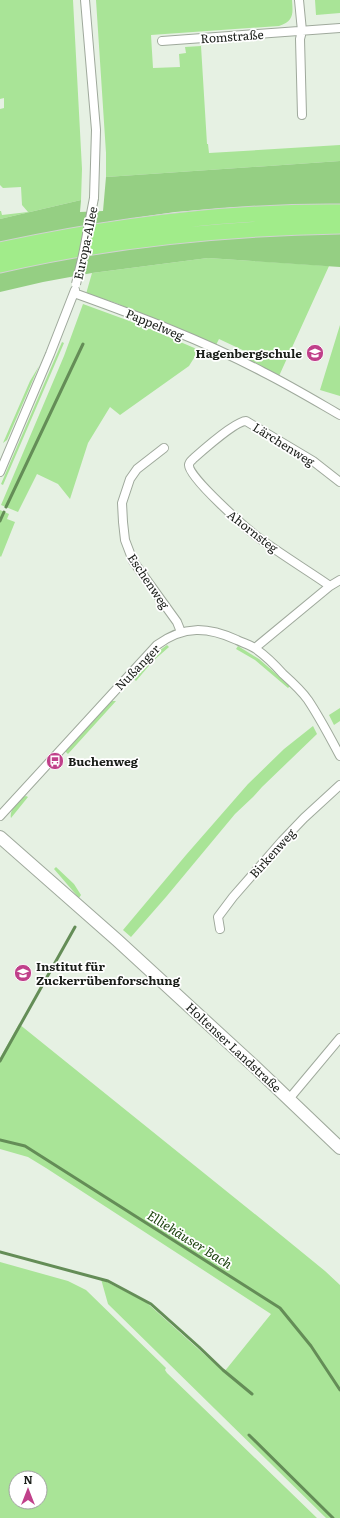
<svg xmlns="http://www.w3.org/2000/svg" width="340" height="1518" font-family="Literata,serif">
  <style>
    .green { fill: #a9e497; fill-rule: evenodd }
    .forest { fill: #95cf83 }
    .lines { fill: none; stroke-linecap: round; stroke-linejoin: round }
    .stream { stroke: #648d57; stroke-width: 3 }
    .street-casing { stroke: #9fa99c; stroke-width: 10 }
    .secondary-casing { stroke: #9fa99c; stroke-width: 14 }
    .highway-casing { stroke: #d1d2d1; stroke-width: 17 }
    .street { stroke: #fff; stroke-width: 8 }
    .secondary { stroke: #fff; stroke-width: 12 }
    .highway { stroke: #a1ec8a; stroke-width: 15 }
    .street-bridge-casing { stroke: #9fa99c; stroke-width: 10; stroke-linecap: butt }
    .street-bridge { stroke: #fff; stroke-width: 8 }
    .labels { text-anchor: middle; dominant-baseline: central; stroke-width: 3.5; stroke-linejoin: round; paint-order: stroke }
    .street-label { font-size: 12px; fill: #1a1e19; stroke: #fff }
    .poi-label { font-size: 12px; font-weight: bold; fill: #1a1e19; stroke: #fff; text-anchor: start }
    .water-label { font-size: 13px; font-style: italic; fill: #1f4511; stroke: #fff }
  </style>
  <rect width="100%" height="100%" fill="#e6f1e3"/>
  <path class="green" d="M 0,0 L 73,0 L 82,169 L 81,200 L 0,219 L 0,211 L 1,211 L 2,215 L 28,212 L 22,205 L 21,187 L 3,188 L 0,185 L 0,109 L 4,108 L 4,98 L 0,99 Z
    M 96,0 L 292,0 C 293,14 294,21 279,26 L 151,35 L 153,68 L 180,67 L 179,54 L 186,53 L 185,47 L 201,46 L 207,144 L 208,144 L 209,153 L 340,145 L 340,161 L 106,177 L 106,153 Z
    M 315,0 L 340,0 L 340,13 L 316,15 Z
    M 208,258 L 329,266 L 279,376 L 248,362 L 251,354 L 219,339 L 215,347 L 116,303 L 86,294 L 92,273 Z
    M 83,304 L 143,326 L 199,350 L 189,366 L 120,415 L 110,407 L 88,443 L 70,499 L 58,484 L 37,474 L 18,512 L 1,505 L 64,356 Z
    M 340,325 L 340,396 L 320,390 Z
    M 62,342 L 64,343 L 3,485 L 1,484 Z
    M 39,366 L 7,440 L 3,443 L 30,381 Z
    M 0,510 L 9,514 L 7,519 L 15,522 L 1,557 L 0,556 Z
    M 167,645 L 169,647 L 153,661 L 136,681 L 134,679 L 134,676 L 152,656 Z
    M 238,646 L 259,659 L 290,686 L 288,688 L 255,660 L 236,649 Z
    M 112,701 L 116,701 L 68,754 L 65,751 Z
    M 340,708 L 340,721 L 334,725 L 329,715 Z
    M 313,726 L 317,734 L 262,787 L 253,797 L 235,814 L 166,897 L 131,937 L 123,930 L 186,855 L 248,784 L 284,749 Z
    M 26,796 L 28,797 L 11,818 C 9,810 18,802 23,797 Z
    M 56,867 L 74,884 L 81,895 L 79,898 L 54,869 Z
    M 19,1024 L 276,1231 L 325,1271 L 340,1285 L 340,1518 L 326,1518 L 108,1304 L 101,1279 L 146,1302 L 224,1372 L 271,1314 L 46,1168 L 28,1157 L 0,1149 L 0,1058 Z
    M 0,1262 L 68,1281 L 86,1290 L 166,1368 L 165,1370 L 167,1373 L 317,1518 L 0,1518 ZM 16,1478 L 40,1478 L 40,1502 L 16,1502 Z"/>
  <path class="forest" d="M 340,161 L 340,204 L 237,207 L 175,212 L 101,223 L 0,244 L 0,219 L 81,200 L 80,212 L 103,211 L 106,177 Z
    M 340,233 L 340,267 L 208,258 L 92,273 L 43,282 L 0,292 L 0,273 L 68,257 L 195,240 L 255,236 Z"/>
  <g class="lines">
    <path class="stream" d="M 6,507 L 83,344
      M 0,521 L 4,512
      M 0,1061 L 75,927
      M 0,1140 L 25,1146 L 280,1308 L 311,1346 L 340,1390
      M 0,1252 L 108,1281 L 151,1304 L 199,1347 L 223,1370 L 252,1394
      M 249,1435 L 333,1518"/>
    <defs>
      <path id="street" d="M 85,0 L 96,130 L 94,198
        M 299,0 L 302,31 L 300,39 L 302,115
        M 162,41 L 340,28
        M 74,293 C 138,316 202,340 263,372 C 289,385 314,400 340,415
        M 164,448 L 137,469 L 130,479 L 122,503 L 123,522 L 125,540 L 133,561 L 177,622 L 181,632
        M 0,472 L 50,354 L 75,290
        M 330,586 C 307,570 282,555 259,538 C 247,529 188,477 189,465 C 189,462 192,460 194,458 C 203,450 236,421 246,421 L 313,461 L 340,482
        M 255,648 L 330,586 L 340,580
        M 0,816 L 157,645 C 184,625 208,627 237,640 C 243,643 251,645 256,649 C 266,656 275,665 283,674 C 292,682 301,690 308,700 C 320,718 330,737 340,756
        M 220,929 L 218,917 L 233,897 L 282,841 L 304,818 L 340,785
        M 289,1099 L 340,1038"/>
      <path id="secondary" d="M 0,837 L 117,940 L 253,1065 L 340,1148"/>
      <path id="highway" d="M 0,250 C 112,226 226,211 340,212
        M 0,265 C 112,239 226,228 340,226"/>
    </defs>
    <use href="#street" class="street-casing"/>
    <use href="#secondary" class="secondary-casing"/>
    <use href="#highway" class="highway-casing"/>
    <use href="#street" class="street"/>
    <use href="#secondary" class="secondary"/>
    <use href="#highway" class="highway"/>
    <defs>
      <path id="street-bridge" d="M 76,284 L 83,255 L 94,198"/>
    </defs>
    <use href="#street-bridge" class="street-bridge-casing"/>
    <use href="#street-bridge" class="street-bridge"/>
  </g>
  <defs>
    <symbol id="school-disc" viewBox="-11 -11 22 22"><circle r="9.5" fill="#c0408a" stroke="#fff"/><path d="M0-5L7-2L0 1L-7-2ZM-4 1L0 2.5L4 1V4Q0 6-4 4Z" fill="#fff"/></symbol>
    <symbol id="bus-disc" viewBox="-11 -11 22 22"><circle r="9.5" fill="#c0408a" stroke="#fff"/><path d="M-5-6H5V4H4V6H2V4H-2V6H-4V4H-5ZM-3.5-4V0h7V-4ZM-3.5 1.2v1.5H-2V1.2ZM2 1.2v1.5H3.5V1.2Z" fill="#fff"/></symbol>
    <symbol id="university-disc" viewBox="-11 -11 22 22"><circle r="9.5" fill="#c0408a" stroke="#fff"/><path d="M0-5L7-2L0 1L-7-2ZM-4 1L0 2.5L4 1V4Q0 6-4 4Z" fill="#fff"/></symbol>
  </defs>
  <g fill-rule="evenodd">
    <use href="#school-disc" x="305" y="343" width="20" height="20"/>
    <use href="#bus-disc" x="45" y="751" width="20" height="20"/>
    <use href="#university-disc" x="13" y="963" width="20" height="20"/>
  </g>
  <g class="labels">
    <g class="street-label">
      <text transform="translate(232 36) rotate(-4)">Romstraße</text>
      <text transform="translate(85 243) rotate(-78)">Europa-Allee</text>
      <text transform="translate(155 324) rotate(23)">Pappelweg</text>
      <text transform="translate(284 444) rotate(32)">Lärchenweg</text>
      <text transform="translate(253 531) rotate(38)">Ahornsteg</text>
      <text transform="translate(149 581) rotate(56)">Eschenweg</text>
      <text transform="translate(137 667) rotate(-46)">Nußanger</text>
      <text transform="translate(272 853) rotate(-48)">Birkenweg</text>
      <text transform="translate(234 1047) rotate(43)">Holtenser Landstraße</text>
    </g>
    <g class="poi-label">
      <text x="302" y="353" text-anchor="end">Hagenbergschule</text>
      <text x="68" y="761">Buchenweg</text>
      <text x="36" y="966">Institut für<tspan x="36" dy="14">Zuckerrübenforschung</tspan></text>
    </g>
    <g class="water-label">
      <text transform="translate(190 1239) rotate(32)">Elliehäuser Bach</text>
    </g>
  </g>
  <g transform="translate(28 1490)"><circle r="19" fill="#ffffff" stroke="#a3a5a3"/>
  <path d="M0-3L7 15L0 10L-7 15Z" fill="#c0408a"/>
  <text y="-6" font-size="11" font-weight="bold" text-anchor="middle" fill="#1a1e19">N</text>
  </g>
</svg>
